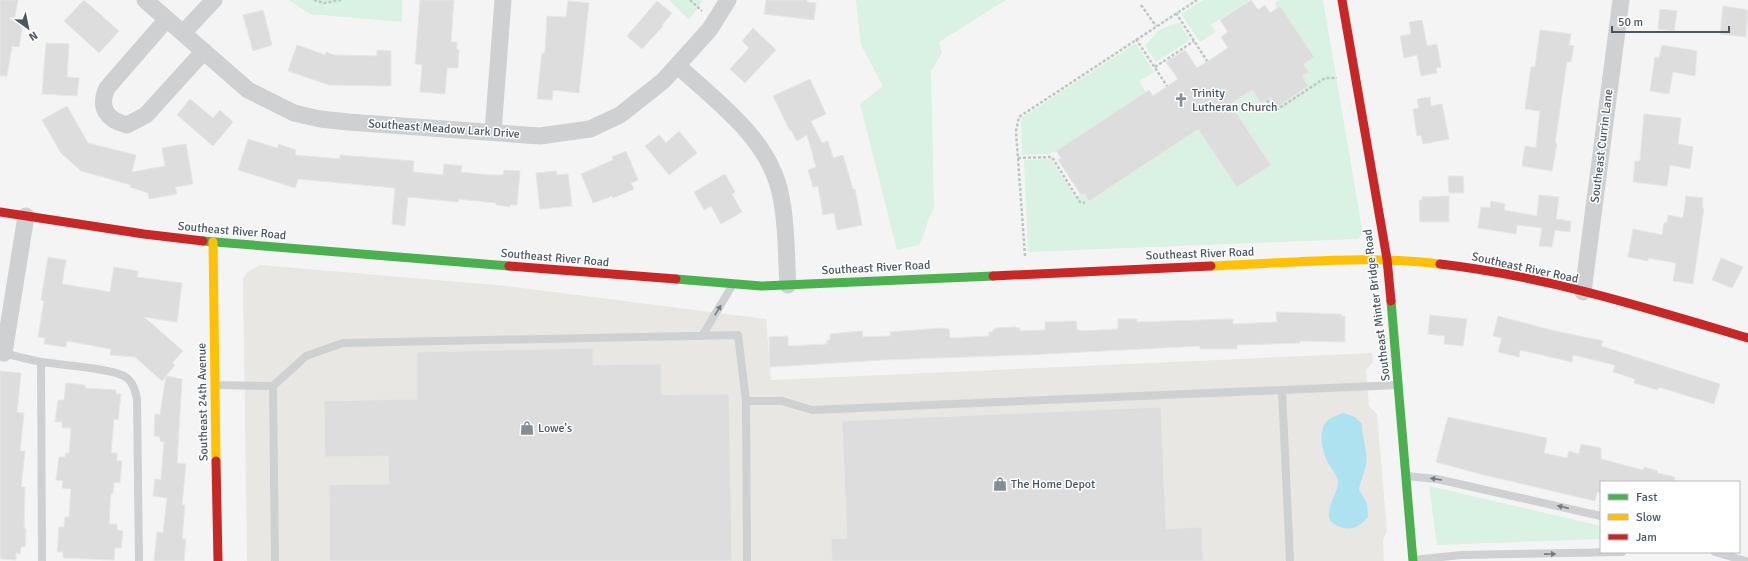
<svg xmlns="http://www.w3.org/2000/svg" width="1748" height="561" font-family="Signika,sans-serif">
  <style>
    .commercial { fill: #e8e7e3 }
    .green { fill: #d9f2e3 }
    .water { fill: #aee2f0 }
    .building { fill: #ddddde; stroke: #e5e6e7 }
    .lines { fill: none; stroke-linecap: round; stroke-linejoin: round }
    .path { stroke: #bcc7c4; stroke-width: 2.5; stroke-dasharray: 3 2; stroke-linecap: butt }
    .lane { stroke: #ced0d2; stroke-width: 8 }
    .street { stroke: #ced0d2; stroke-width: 17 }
    .fast { stroke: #4caf50; stroke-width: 9 }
    .slow { stroke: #ffc107; stroke-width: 9 }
    .jam { stroke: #c62828; stroke-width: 9 }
    .oneway { fill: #727b83 }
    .labels { text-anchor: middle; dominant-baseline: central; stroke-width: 3; stroke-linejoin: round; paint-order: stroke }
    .poi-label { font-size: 12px; fill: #4a5661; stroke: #fff; text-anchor: start }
    .street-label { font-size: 12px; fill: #4a5661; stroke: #fff }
  </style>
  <rect width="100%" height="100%" fill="#f4f4f4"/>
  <path class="commercial" d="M 260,265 L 507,286 L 766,319 L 771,380 L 1372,353 L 1373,362 L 1366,370 L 1369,406 L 1377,414 L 1387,531 L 1383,540 L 1384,561 L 247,561 L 243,279 L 247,272 Z"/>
  <path class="green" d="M 289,0 L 402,0 L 402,22 L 310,14 Z
    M 669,0 L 703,0 L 689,20 Z
    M 856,0 L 1006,0 L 939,42 L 942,53 L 931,71 L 934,209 C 926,220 926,233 919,245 L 897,250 L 860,104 L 883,86 L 861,45 Z
    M 1203,0 L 1249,0 L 1211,25 L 1216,32 L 1200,42 L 1181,14 Z
    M 1279,0 L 1323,0 L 1362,229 L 1361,236 L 1357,239 L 1028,252 L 1024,160 L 1051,159 L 1075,197 L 1084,193 L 1089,201 L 1180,141 L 1189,115 L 1237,187 L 1271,165 L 1224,95 L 1229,92 L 1235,101 L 1252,90 L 1261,103 L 1270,97 L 1277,107 L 1308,86 L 1302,76 L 1308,72 L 1303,64 L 1313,57 L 1280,6 L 1277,8 L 1275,3 Z
    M 1179,22 L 1190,40 L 1156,62 L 1145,46 L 1159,30 Z
    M 1136,43 L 1154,72 L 1139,81 L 1146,92 L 1056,151 L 1049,154 L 1022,155 L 1021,118 Z
    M 1429,486 L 1601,526 L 1601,539 L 1437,545 Z"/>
  <path class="water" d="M 1343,413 L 1355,417 L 1362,424 C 1362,438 1368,451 1366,465 C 1364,474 1360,482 1359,490 L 1367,503 L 1368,517 C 1361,525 1355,530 1344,528 C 1313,521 1339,496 1338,482 C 1338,476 1331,468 1328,463 C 1322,451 1316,426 1331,418 C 1335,416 1339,415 1343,413 Z"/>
  <path class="building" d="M 0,0 L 18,0 L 14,21 L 23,23 L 19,47 L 12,46 L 7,76 L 0,76 Z
    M 84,0 L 119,31 L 99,53 L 64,21 Z
    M 420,0 L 454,0 L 451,42 L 457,42 L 457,50 L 459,50 L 458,68 L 447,68 L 445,94 L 420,92 L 422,65 L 415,64 Z
    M 766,0 L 807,0 L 807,2 L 816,3 L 814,20 L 764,14 Z
    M 1251,0 L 1258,10 L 1265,5 L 1270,13 L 1280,6 L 1314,57 L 1303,64 L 1309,72 L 1302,76 L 1308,86 L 1277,107 L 1270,97 L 1261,103 L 1252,90 L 1230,104 L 1271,165 L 1237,187 L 1198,129 L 1089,201 L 1084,193 L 1081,195 L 1058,160 L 1061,158 L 1056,151 L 1149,90 L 1153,96 L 1178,79 L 1166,62 L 1185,50 L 1197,68 L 1228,48 L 1221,37 L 1228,32 L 1220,20 Z
    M 568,1 L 589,3 L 579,93 L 553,90 L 552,100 L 537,99 L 542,53 L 545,53 L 547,16 L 566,17 Z
    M 657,1 L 672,13 L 662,25 L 663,26 L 642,49 L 627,36 Z
    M 1723,6 L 1748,10 L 1746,37 L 1720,34 Z
    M 1660,9 L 1677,11 L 1674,31 L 1658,29 Z
    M 263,10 L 272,45 L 253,51 L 243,15 Z
    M 1422,20 L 1427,46 L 1437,44 L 1441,67 L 1436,68 L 1437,73 L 1421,76 L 1417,55 L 1404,58 L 1400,36 L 1411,34 L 1409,22 Z
    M 753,28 L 776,50 L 745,83 L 730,69 L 749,48 L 742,41 Z
    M 1540,30 L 1571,34 L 1569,45 L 1574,46 L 1571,62 L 1567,62 L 1555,143 L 1557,144 L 1552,171 L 1522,166 L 1525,146 L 1536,148 L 1540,111 L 1525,109 L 1531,67 L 1535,67 Z
    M 46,43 L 69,44 L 67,77 L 79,78 L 77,96 L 42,94 Z
    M 297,45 L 325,55 L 326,52 L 334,55 L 377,56 L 377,50 L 391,51 L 391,86 L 329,85 L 288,71 Z
    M 1662,45 L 1697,51 L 1695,76 L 1673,72 L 1669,94 L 1650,91 L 1655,57 L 1659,58 Z
    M 810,79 L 826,114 L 811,121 L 822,143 L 828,141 L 833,158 L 843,155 L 853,189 L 855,189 L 862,225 L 837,230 L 834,213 L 823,215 L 818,186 L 813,187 L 808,170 L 816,167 L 807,135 L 797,141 L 791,130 L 790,131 L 773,96 Z
    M 1430,97 L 1431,106 L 1442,104 L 1449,139 L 1423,144 L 1421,135 L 1417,136 L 1413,109 L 1419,108 L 1417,99 Z
    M 190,99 L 213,118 L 220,110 L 233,122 L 213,146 L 177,115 Z
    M 67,106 L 88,143 L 136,155 L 132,172 L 165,166 L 162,148 L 186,144 L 193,184 L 175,187 L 177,194 L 149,199 L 148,193 L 130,187 L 131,185 L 81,171 L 61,153 L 42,120 Z
    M 1644,114 L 1681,118 L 1678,144 L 1693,147 L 1690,169 L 1670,165 L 1667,186 L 1633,182 L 1635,161 L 1640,161 Z
    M 679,131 L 697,153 L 669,175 L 645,146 L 659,135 L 666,143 Z
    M 248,139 L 277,148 L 279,144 L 296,150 L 295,155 L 340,159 L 340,155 L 414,161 L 413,172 L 443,175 L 444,164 L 462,166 L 461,172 L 487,175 L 503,175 L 504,170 L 520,171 L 517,205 L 510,205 L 510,207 L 496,205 L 496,203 L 459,199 L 458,202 L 408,197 L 405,226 L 392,224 L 395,188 L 298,179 L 295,188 L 238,170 Z
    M 626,151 L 638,180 L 631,183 L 634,189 L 613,198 L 612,196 L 593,203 L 581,174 L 613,160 L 612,157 Z
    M 556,171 L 557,175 L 568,174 L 572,206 L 540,209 L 536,173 Z
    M 725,174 L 735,192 L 732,194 L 742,212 L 721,224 L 711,206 L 704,210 L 694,192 Z
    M 1448,176 L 1463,176 L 1464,193 L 1449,193 Z
    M 1539,195 L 1559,197 L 1556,219 L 1571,221 L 1570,232 L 1555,230 L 1552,247 L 1539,246 L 1542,228 L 1517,225 L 1516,234 L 1478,228 L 1481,207 L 1490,208 L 1491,201 L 1505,204 L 1504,210 L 1537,216 Z
    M 1449,196 L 1449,222 L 1420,222 L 1419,200 L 1422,200 L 1422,197 Z
    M 1686,196 L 1703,198 L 1702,208 L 1704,208 L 1693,284 L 1673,281 L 1676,263 L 1648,258 L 1648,261 L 1628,257 L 1633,229 L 1662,235 L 1664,223 L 1667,223 L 1668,215 L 1683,218 Z
    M 48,257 L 66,260 L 62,284 L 110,292 L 114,267 L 138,271 L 137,277 L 182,283 L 177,322 L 144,317 L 183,351 L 172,363 L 175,365 L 166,376 L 182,379 L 177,463 L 186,464 L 182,505 L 185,505 L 182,539 L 186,539 L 184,561 L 154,561 L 157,532 L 163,533 L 167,498 L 153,496 L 155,479 L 161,480 L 164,442 L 160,441 L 160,437 L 154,436 L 155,414 L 160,415 L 166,376 L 162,381 L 135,357 L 110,355 L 111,349 L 67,341 L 66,347 L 44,344 L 45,338 L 38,337 L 44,301 L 41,300 Z
    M 1721,258 L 1743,267 L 1732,288 L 1712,280 Z
    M 1276,312 L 1341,314 L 1341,316 L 1345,316 L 1345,342 L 1300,341 L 1300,343 L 1237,345 L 1237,349 L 1200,349 L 1200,346 L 1025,355 L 882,360 L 770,367 L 769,337 L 788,336 L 788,346 L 827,344 L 827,340 L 830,340 L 830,334 L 862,331 L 863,337 L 891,336 L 890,332 L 942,328 L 949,329 L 950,338 L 989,336 L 989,332 L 993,332 L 993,330 L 997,328 L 1015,327 L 1020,328 L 1020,331 L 1045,330 L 1045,322 L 1076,321 L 1077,330 L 1080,330 L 1081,331 L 1118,329 L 1118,319 L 1137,319 L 1137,322 L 1233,319 L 1233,324 L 1277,322 Z
    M 1430,315 L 1467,319 L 1463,346 L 1444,344 L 1445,336 L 1428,334 Z
    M 1498,316 L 1551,330 L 1603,341 L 1601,346 L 1720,384 L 1714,404 L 1659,387 L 1658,390 L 1634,383 L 1635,379 L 1613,372 L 1615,365 L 1573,355 L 1572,362 L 1520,350 L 1519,357 L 1498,352 L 1502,338 L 1493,336 Z
    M 593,348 L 593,365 L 661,364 L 661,395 L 729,394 L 732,561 L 330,561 L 329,485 L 389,484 L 388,456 L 325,457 L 324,401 L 417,399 L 417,352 Z
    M 0,371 L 21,373 L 17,412 L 24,413 L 20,451 L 25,451 L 21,487 L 25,487 L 24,528 L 26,529 L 25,547 L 21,547 L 20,554 L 16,553 L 16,560 L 0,559 Z
    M 66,383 L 85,385 L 85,388 L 116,390 L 116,394 L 121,394 L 118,420 L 114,419 L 111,453 L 117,453 L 117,461 L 122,461 L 120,483 L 114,482 L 113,493 L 111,493 L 109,524 L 117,524 L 117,530 L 123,531 L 121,548 L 115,548 L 114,560 L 63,558 L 63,552 L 57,552 L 59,527 L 64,527 L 65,517 L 69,517 L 71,489 L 62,488 L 63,481 L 56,480 L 59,457 L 65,457 L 66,453 L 69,453 L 71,428 L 62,428 L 62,422 L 55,422 L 58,400 L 64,400 Z
    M 1161,407 L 1166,529 L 1202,527 L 1203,561 L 832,561 L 831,539 L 847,538 L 842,421 Z
    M 1448,417 L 1547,438 L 1544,453 L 1567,458 L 1569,451 L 1579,454 L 1581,444 L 1601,448 L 1601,459 L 1643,470 L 1644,467 L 1658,471 L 1657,473 L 1675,477 L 1674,482 L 1601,482 L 1601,493 L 1597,492 L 1595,501 L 1484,475 L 1436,462 Z"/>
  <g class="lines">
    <path class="path" d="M 314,0 L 324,3 L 341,0
      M 690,0 L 702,11
      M 1141,5 L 1156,26
      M 1176,13 L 1207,61
      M 1136,39 L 1167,86
      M 1155,67 L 1194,41
      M 1267,100 L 1275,111 L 1325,78 L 1337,78
      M 1018,158 L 1052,157 L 1080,202 L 1085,203
      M 1025,256 L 1016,131 L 1019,117 L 1197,0"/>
    <path class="lane" d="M 702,336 L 732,286
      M 3,353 C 16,356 29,360 42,362 C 60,365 111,368 124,376 C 133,381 135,390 137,399 L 139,561
      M 41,362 L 42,561
      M 215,385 L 273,386 L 306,356 L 343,343 L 738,335 L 746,401 L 782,401 L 812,410 L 1398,385
      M 273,386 L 275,561
      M 1282,390 L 1290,561
      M 746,401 L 747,561
      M 1406,476 L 1437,479 L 1601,516
      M 1715,552 L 1746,561
      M 1413,560 L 1461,555 L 1622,552"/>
    <path class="street" d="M 145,0 L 248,90 L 294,113 L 320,119 L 348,122 L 540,136 L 590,129 L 620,115 L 663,81 L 710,29 L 728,0
      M 167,19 L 107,88 C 98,108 107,120 127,125 L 146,115 L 204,51
      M 183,33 L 214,0
      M 678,66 C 718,103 771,140 781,197 C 787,225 786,256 788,285
      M 493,132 L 503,0
      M 1583,292 L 1621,0
      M 4,353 L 26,216"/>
    <path class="fast" d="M 203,241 L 509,266
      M 676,279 L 761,286 L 993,276
      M 1391,301 L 1413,561"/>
    <path class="slow" d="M 213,242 L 216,461
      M 1211,266 C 1287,263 1364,255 1440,264"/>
    <path class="jam" d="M 1342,0 L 1387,259 L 1391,301
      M 0,212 L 144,234 L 203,241
      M 1440,264 C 1545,276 1647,308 1748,338
      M 509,266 L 676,279
      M 993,276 L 1211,266
      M 216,461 L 218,561"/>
  </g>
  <defs><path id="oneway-solid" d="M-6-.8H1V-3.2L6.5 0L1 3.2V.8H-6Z"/></defs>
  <g class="oneway">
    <use href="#oneway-solid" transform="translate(718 310) rotate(-59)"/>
    <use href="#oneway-solid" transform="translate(1436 479) rotate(-171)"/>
    <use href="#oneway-solid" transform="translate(1563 507) rotate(-167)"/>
    <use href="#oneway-solid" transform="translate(1550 554) rotate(-1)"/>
  </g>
  <defs>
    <symbol id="church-bare" viewBox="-9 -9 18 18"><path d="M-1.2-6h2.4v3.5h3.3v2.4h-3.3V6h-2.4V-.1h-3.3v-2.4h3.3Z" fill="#868d94" stroke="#fff" stroke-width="2.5" paint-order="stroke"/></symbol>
    <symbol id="shop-bare" viewBox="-9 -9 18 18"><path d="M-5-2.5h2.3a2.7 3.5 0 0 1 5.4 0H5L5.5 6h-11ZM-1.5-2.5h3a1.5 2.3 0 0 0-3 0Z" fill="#868d94" stroke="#fff" stroke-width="2.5" paint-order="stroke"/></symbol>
  </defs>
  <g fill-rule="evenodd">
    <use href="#church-bare" x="1171" y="90" width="20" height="20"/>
    <use href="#shop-bare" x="517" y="418" width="20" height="20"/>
    <use href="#shop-bare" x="990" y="474" width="20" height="20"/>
  </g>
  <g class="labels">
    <g class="poi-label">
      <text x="1192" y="93">Trinity<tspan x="1192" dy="14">Lutheran Church</tspan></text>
      <text x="538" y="428">Lowe's</text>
      <text x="1011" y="484">The Home Depot</text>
    </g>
    <g class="street-label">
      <text transform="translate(444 129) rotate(4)">Southeast Meadow Lark Drive</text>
      <text transform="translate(1602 146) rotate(-83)">Southeast Currin Lane</text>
      <text transform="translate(232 231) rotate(5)">Southeast River Road</text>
      <text transform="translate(1200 254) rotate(-2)">Southeast River Road</text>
      <text transform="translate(555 258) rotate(5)">Southeast River Road</text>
      <text transform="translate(876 268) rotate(-3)">Southeast River Road</text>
      <text transform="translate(1525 268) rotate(12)">Southeast River Road</text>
      <text transform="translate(1377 305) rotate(-97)">Southeast Minter Bridge Road</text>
      <text transform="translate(203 402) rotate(-91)">Southeast 24th Avenue</text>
    </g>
  </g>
  <rect x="1600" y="481" width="140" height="72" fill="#ffffff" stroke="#b7bbc0"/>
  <rect x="1608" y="494" width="20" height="6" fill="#4caf50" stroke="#b7bbc0"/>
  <text x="1636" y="501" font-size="12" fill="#4a5661">Fast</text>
  <rect x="1608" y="514" width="20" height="6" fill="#ffc107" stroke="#b7bbc0"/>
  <text x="1636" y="521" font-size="12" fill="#4a5661">Slow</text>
  <rect x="1608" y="534" width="20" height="6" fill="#c62828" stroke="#b7bbc0"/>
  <text x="1636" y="541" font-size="12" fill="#4a5661">Jam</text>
  <g transform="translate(28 28) rotate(147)" stroke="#ffffff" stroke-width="3" paint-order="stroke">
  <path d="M0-3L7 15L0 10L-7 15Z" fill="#4a5661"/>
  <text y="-6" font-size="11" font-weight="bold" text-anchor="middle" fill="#4a5661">N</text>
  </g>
  <path d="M1612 26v6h117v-6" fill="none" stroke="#4a5661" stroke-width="2"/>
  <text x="1618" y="26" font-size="12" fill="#4a5661" stroke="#ffffff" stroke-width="3" paint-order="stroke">50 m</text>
</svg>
